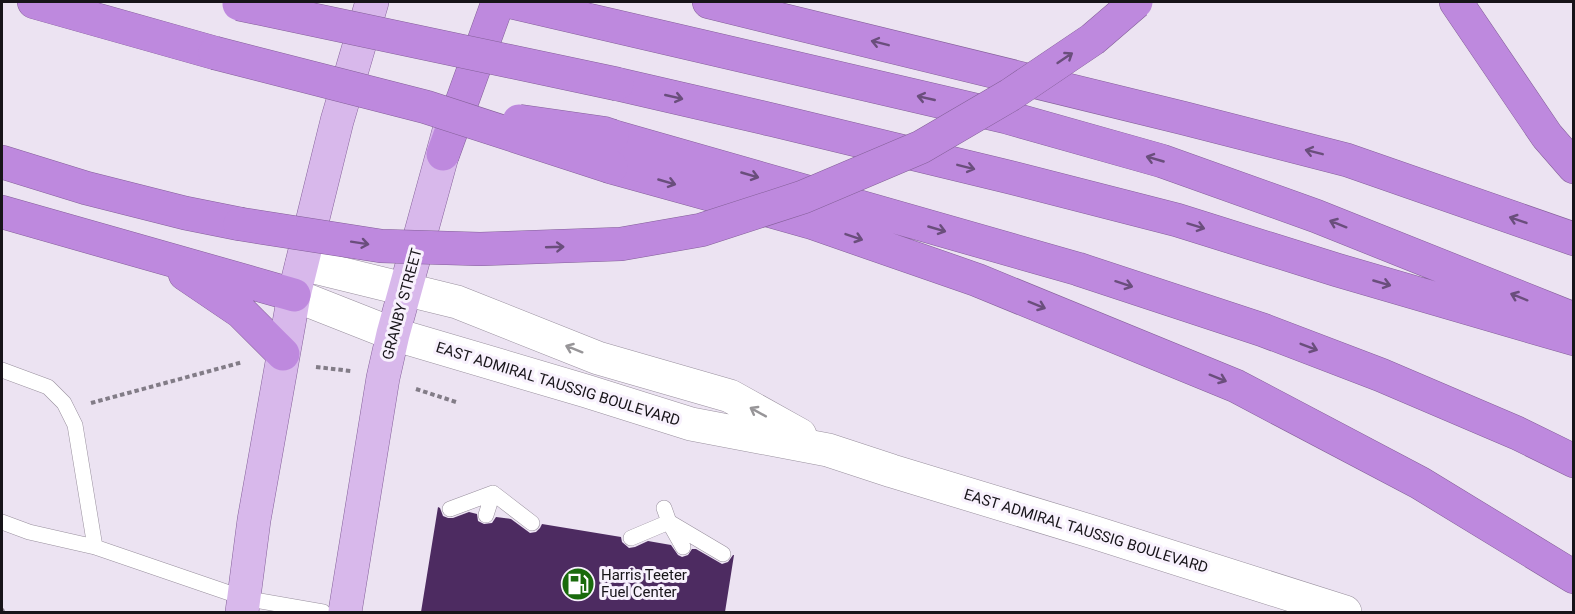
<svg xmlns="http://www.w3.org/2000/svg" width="1575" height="614" font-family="Roboto,sans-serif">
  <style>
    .building { fill: #4d2b61 }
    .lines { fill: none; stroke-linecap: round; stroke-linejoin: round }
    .service-casing { stroke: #99909e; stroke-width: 16 }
    .secondary-casing { stroke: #99909e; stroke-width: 34 }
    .primary-casing { stroke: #846099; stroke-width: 34 }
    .motorway-casing { stroke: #846099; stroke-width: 34 }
    .path { stroke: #827c87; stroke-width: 4; stroke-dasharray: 4.5 3; stroke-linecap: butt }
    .service { stroke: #fff; stroke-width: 15 }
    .secondary { stroke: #fff; stroke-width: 33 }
    .primary { stroke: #d8b8eb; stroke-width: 33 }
    .motorway { stroke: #be89de; stroke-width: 33 }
    .motorway-bridge-casing { stroke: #846099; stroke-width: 34; stroke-linecap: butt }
    .motorway-bridge { stroke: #be89de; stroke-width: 33 }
    .oneway { stroke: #6a4e7c }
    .oneway2 { stroke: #979598 }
    .labels { text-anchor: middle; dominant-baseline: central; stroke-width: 6; stroke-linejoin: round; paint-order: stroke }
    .street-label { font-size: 15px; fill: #171419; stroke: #f8f1fd }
    .poi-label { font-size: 15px; fill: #171419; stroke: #f8f1fd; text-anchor: start }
  </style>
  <rect width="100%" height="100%" fill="#ece3f2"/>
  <path class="building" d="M 438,507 L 440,508 L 443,516 L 448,518 L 453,518 L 469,512 L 477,514 L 478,521 L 484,524 L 492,523 L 496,517 L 511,519 L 530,533 L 536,532 L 540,528 L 542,524 L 621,537 L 622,542 L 629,548 L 635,547 L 648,541 L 671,545 L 678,555 L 682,557 L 688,555 L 692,549 L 696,549 L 722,564 L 728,562 L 733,555 L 734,555 L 725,612 L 421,612 Z"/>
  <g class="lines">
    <defs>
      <path id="service" d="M 2,370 L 48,387 L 64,403 L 75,425 L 95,547
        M 493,493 L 532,523
        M 450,509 L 493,493
        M 486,515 L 493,493
        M 2,522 L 29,532 L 95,547 L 244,598 L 323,612
        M 669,522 L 723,554
        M 670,524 L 683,547
        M 631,538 L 669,522 L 664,508"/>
      <path id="secondary" d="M 302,264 L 457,302 L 598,358 L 730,396 L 800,435
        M 294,295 L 393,334 L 586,391 L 691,424 L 828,450 L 892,471 L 1093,532 L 1345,612"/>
      <path id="primary" d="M 242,612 L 254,520 L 294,295 L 337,121 L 372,2
        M 345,612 L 383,378 L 393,334 L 450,127"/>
      <path id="motorway" d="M 34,2 L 215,53
        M 511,2 L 1006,117 L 1162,161 L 1316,216 L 1574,319
        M 709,2 L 1183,118 L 1347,160 L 1574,239
        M 1456,2 L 1547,136 L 1574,167
        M 617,84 L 773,120 L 1009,177 L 1177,220 L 1337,270 L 1574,339
        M 612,136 L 1078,269 L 1263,330 L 1381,375 L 1517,433 L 1574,461
        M 443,154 L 498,2
        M 2,162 L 86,188 L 185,213 L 240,224
        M 611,167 L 810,222 L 977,280 L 1236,386 L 1420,483 L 1574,577
        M 2,212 L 294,295
        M 185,274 L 241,312 L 283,354"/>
    </defs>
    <use href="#service" class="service-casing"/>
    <use href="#secondary" class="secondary-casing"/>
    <use href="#primary" class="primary-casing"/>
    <use href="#motorway" class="motorway-casing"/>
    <path class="path" d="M 316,367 L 351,371
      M 416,389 L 456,402
      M 91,403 L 243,362
      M 2,609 L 3,612"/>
    <use href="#service" class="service"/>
    <use href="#secondary" class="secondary"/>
    <use href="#primary" class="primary"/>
    <use href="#motorway" class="motorway"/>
    <defs>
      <path id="motorway-bridge" d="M 239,4 L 617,84
        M 215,53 L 426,107 L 611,167
        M 519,121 L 603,133 L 612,136
        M 240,224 L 381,246 L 480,249 L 621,244 L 701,230 L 803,197 L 921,147 L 1010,95 L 1093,39 L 1136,2"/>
    </defs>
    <use href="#motorway-bridge" class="motorway-bridge-casing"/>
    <use href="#motorway-bridge" class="motorway-bridge"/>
  </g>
  <defs><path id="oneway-shaft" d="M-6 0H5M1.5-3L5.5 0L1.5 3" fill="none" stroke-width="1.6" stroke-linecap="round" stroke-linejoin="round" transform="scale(1.5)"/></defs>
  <g class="oneway">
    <use href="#oneway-shaft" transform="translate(880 43) rotate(-166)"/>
    <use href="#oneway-shaft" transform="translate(1065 58) rotate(-34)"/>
    <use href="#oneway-shaft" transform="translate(674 97) rotate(13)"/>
    <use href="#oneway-shaft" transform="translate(926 98) rotate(-167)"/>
    <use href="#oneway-shaft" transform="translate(1314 152) rotate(-166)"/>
    <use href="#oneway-shaft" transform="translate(1155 159) rotate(-164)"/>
    <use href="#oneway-shaft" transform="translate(966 167) rotate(14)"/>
    <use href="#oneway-shaft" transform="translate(750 175) rotate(16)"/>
    <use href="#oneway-shaft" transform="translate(667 182) rotate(16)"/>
    <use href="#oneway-shaft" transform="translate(1518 220) rotate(-161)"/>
    <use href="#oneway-shaft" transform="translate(1338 224) rotate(-158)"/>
    <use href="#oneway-shaft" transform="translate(1196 226) rotate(17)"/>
    <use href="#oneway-shaft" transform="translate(937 229) rotate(16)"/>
    <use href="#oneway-shaft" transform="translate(854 237) rotate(19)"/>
    <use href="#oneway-shaft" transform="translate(360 243) rotate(9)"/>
    <use href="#oneway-shaft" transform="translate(555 247) rotate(-2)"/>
    <use href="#oneway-shaft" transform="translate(1382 283) rotate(16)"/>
    <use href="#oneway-shaft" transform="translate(1124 284) rotate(18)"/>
    <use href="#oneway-shaft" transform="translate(1519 297) rotate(-158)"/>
    <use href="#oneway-shaft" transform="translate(1037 305) rotate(22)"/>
    <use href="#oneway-shaft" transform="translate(1309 347) rotate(21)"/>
    <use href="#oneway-shaft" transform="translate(1218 378) rotate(22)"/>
  </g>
  <g class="oneway2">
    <use href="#oneway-shaft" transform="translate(574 349) rotate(-158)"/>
    <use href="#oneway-shaft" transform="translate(758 412) rotate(-151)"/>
  </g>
  <defs>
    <symbol id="fuel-disc" viewBox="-11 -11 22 22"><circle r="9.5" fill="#196a0c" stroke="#f8f1fd"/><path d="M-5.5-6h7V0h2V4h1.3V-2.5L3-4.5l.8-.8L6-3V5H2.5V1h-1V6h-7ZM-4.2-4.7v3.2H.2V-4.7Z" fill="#fff"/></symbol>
  </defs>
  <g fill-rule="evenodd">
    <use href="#fuel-disc" x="559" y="565" width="38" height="38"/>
  </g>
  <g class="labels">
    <g class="street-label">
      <text transform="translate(402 304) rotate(-75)">GRANBY STREET</text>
      <text transform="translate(558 384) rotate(17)">EAST ADMIRAL TAUSSIG BOULEVARD</text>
      <text transform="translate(1086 531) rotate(17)">EAST ADMIRAL TAUSSIG BOULEVARD</text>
    </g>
    <g class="poi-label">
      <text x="601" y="575">Harris Teeter<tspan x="601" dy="17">Fuel Center</tspan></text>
    </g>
  </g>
  <rect width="1575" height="614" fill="none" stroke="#171419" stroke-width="6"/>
</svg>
